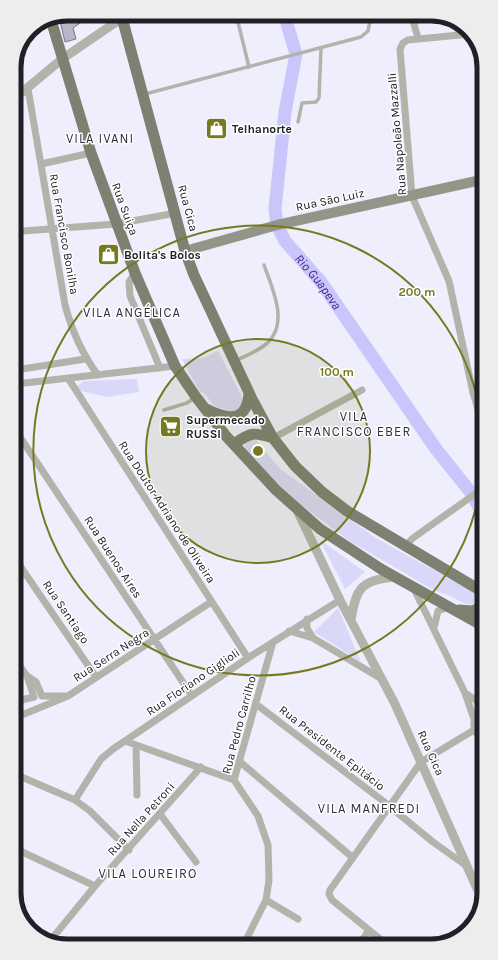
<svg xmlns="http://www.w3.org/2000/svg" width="498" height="960" font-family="Karla,sans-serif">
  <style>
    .green { fill: #dad8f8 }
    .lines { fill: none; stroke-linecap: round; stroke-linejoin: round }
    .river { stroke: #cac6fc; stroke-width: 13 }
    .building { fill: #b7b7c8; stroke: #7a798a }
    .service { stroke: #b2b3aa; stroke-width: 3.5 }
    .minor { stroke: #b2b3aa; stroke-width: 7 }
    .tertiary { stroke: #b2b3aa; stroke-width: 9 }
    .secondary { stroke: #949589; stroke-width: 10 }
    .primary { stroke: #7e8071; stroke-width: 11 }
    .ring { fill: none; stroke: #777921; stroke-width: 2 }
    .labels { text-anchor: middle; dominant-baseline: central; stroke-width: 3; stroke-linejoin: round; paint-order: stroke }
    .poi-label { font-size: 12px; font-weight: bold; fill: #202026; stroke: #fff; text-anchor: start }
    .street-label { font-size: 12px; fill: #202026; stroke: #fff }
    .neighbourhood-label { font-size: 13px; letter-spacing: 1px; fill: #302f3d; stroke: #fff }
    .water-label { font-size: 13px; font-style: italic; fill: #3f2689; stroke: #fff }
    .rim { fill: none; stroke: #202026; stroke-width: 5 }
    .centre { fill: #777921; stroke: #fff; stroke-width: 2 }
    .ring-label { font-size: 12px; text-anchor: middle; font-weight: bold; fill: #777921; stroke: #fff; stroke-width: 3; stroke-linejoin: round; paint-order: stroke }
  </style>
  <rect width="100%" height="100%" fill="#eeeefd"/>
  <path class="green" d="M 218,351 L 241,395 L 242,402 L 240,409 L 231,412 L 213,405 L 206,395 L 199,390 L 182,359 L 203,358 Z
    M 137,379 L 139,392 L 107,397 L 77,390 L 76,387 L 84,381 Z
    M 250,439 L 256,440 L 280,469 L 376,538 L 473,592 L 479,598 L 475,604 L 466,604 L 446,594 L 437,592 L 348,540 L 291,497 L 246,451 L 245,444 Z
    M 320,540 L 365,572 L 345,589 Z
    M 338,608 L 361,662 L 314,632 Z"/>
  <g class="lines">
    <path class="river" id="s1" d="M 284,14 L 296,54 L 285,112 L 275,209 L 277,225 L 285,241 L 321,282 L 436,449 L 472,494 L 482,513"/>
  </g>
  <path class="building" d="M 67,14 L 93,14 L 73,28 L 76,39 L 65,42 L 59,17 Z
    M 95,14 L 113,14 L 113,15 L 101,23 Z"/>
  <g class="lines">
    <path class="service" d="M 236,14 L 249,67
      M 145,94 L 361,37 L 368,31 L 370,21 L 367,14
      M 298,122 L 302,103 L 316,102 L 319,98 L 321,48
      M 235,361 C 245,356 256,352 265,345 C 290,325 273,290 264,265
      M 164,410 L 187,403 L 194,398"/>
    <path class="minor" d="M 411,14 L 418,38
      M 456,22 L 459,35
      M 470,34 L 408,40 L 403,43 L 400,49 L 412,196 L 449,281 L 473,393 L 482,422
      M 28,89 L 65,305 C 72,331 82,354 98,375
      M 41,164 L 91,153
      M 23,231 L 116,224 L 176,213
      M 135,273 L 129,282 L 130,296 L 160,368
      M 16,370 L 85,359
      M 68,378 L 248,658
      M 16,384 L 175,366
      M 16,431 L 192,696
      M 273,438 L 362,390
      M 405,546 L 413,538 L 482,489
      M 16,560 L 96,677
      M 414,589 L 465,693 L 474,719
      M 307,619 L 307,628 L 313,638
      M 434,628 L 438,611 L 445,608 L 450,609
      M 289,631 L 313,638 L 380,678
      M 17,662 L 27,676 L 34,697 L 17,701
      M 27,676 L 36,682 L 42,696 L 66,696
      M 465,693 L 483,705
      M 256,704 L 383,801 L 433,842 L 468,867
      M 483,709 C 474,714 471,726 477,734 L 483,735
      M 17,717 L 68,696 L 211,602
      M 125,741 L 234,780
      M 136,745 L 137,795
      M 239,761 L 352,857
      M 17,775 L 75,800 L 90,811 L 129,850
      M 75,800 L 101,759 L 113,749 L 248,658 L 340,600
      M 160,814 L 196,862
      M 18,850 L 95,886
      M 266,900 L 298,919
      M 50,941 L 95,886 L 201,767
      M 361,943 L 368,931
      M 385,943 L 332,900 L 329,894 L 330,890 L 421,762 L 474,730
      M 244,944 L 266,900 L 269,880 L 268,845 L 258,816 L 234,780 L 273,642"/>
    <path class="tertiary" d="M 14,99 L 62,59 L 122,18
      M 298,512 L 340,600 L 395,704 L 482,900
      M 351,620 C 356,588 361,580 395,577
      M 33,932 L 49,941"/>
    <path class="secondary" d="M 185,251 L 277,225 L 481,180"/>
    <path class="primary" d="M 121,14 L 185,251 L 194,275 L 252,399 L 273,438 L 295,466 L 322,492 L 347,511 L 483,592
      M 51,20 L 91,153 L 135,273 L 175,366 L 196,397 L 226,436 L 276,490 L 320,529 L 381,569 L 483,626
      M 206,409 C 228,420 246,423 249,394
      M 234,444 C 251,432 254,432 273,438
      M 459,610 L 472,611 L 483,607"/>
  </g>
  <circle cx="258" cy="451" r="112" fill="#777921" fill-opacity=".12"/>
  <g class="ring">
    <circle cx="258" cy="451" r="112"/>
    <path d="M482 475A225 225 0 1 1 482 426"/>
  </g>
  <defs>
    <symbol id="shop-square" viewBox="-11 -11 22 22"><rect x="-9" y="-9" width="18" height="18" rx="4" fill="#777921" stroke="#fff"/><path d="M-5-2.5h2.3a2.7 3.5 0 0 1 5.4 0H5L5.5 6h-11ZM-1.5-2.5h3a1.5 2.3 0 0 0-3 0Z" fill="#fff"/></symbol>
    <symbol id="supermarket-square" viewBox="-11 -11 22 22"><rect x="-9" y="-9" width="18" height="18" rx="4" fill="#777921" stroke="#fff"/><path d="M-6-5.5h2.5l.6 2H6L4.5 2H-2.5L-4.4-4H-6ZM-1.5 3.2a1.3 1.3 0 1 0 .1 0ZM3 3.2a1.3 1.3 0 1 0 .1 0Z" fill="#fff"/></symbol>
  </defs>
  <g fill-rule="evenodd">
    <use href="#shop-square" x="204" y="116" width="25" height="25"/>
    <use href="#shop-square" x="96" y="242" width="25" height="25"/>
    <use href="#supermarket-square" x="158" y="414" width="25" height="25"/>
  </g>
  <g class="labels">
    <g class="poi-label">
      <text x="232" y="129">Telhanorte</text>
      <text x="124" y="255">Bolita's Bolos</text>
      <text x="186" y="420">Supermecado<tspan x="186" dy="14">RUSSI</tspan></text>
    </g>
    <g class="street-label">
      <text transform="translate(397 134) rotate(-95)">Rua Napoleão Mazzalli</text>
      <text transform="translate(330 200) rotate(-12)">Rua São Luiz</text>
      <text transform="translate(188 208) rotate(75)">Rua Cica</text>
      <text transform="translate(125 209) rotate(70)">Rua Suiça</text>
      <text transform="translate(64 234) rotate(80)">Rua Francisco Bonilha</text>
      <text transform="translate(167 512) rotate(57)">Rua Doutor Adriano de Oliveira</text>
      <text transform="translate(113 557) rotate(57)">Rua Buenos Aires</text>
      <text transform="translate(66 612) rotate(56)">Rua Santiago</text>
      <text transform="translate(111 655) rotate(-33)">Rua Serra Negra</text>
      <text transform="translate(193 682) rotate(-34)">Rua Floriano Giglioli</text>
      <text transform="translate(239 725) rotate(-75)">Rua Pedro Carrilho</text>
      <text transform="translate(332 748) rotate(38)">Rua Presidente Epitácio</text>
      <text transform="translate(431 753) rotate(66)">Rua Cica</text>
      <text transform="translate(141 819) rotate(-48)">Rua Nella Petroni</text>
    </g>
    <g class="neighbourhood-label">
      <text x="100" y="138">VILA IVANI</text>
      <text x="132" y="312">VILA ANGÉLICA</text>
      <text x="354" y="416">VILA<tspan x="354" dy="15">FRANCISCO EBER</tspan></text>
      <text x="369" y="808">VILA MANFREDI</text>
      <text x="148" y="873">VILA LOUREIRO</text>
    </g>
    <g class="water-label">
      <text stroke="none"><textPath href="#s1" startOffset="285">Rio Guapeva</textPath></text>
    </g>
  </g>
  <path d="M0 0H498V960H0ZM67 21H431A46 46 0 0 1 477 67V893A46 46 0 0 1 431 939H67A46 46 0 0 1 21 893V67A46 46 0 0 1 67 21Z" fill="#ededee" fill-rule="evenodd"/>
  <path class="rim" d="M67 21H431A46 46 0 0 1 477 67V893A46 46 0 0 1 431 939H67A46 46 0 0 1 21 893V67A46 46 0 0 1 67 21Z"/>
  <circle cx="258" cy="451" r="6" class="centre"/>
  <g class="ring-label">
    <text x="417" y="296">200 m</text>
    <text x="337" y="376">100 m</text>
  </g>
</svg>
